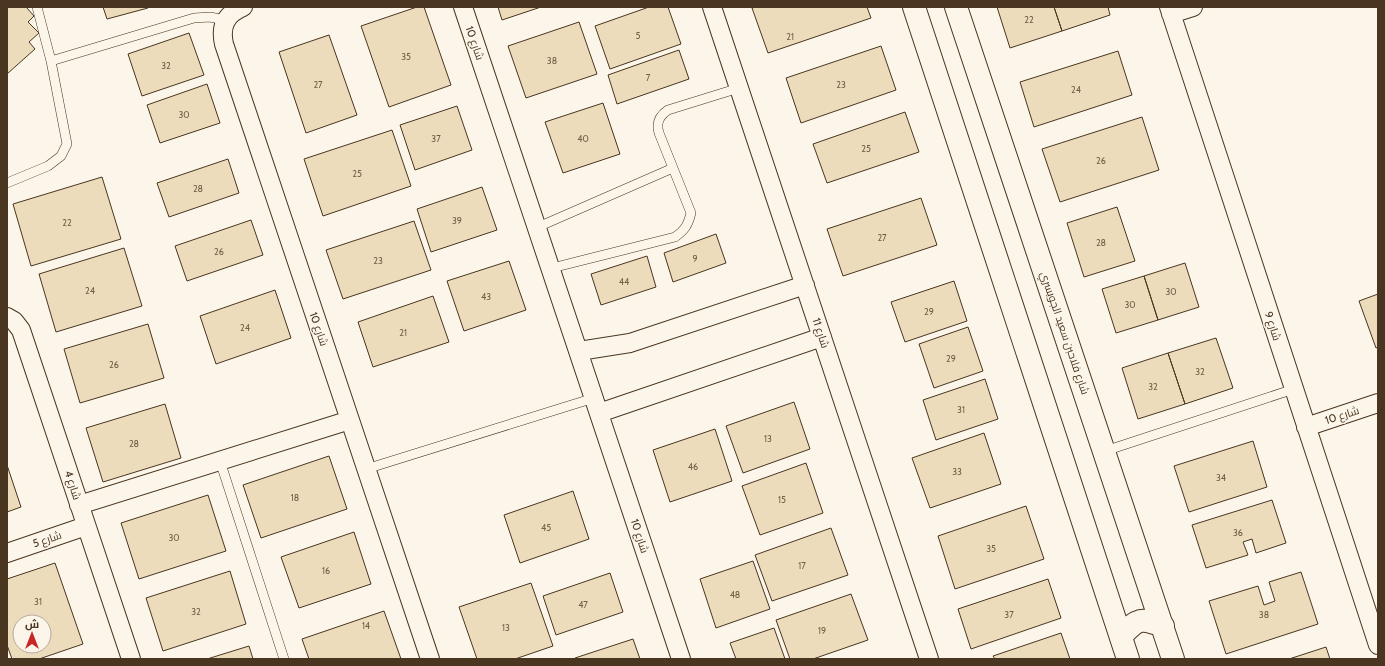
<svg xmlns="http://www.w3.org/2000/svg" width="1385" height="666" font-family="Cabin,Cairo,sans-serif">
  <style>
    .building { fill: #ecdcbc; stroke: #4a3520; fill-rule: evenodd }
    .lines { fill: none; stroke-linecap: round; stroke-linejoin: round }
    .service-casing { stroke: #4a3520; stroke-width: 10 }
    .minor-casing { stroke: #4a3520; stroke-width: 20 }
    .tertiary-casing { stroke: #4a3520; stroke-width: 24 }
    .service { stroke: #fbf6e9; stroke-width: 9 }
    .minor { stroke: #fbf6e9; stroke-width: 18 }
    .tertiary { stroke: #fbf6e9; stroke-width: 22 }
    .labels { text-anchor: middle; dominant-baseline: central; stroke-width: 3; stroke-linejoin: round; paint-order: stroke }
    .number-label { font-size: 9px; fill: #725f47 }
    .street-label { font-size: 11px; fill: #4a3520; stroke: #fbf6e9 }
  </style>
  <rect width="100%" height="100%" fill="#fbf6e9"/>
  <path class="building" d="M 7,7 L 26,7 L 34,16 L 28,22 L 39,33 L 29,42 L 35,49 L 7,74 Z
    M 103,7 L 147,7 L 148,8 L 107,19 Z
    M 417,7 L 424,7 L 451,85 L 389,107 L 361,26 Z
    M 498,7 L 541,7 L 502,20 Z
    M 649,7 L 668,7 L 681,44 L 610,69 L 595,26 Z
    M 756,7 L 867,7 L 871,18 L 768,53 L 752,8 Z
    M 997,7 L 1054,7 L 1062,31 L 1010,48 Z
    M 1054,7 L 1108,7 L 1110,15 L 1062,31 Z
    M 579,22 L 597,74 L 526,98 L 508,46 Z
    M 189,33 L 204,75 L 142,96 L 128,54 Z
    M 329,35 L 357,115 L 306,133 L 279,52 Z
    M 881,46 L 896,90 L 801,123 L 786,78 Z
    M 679,50 L 689,79 L 617,104 L 608,75 Z
    M 1118,51 L 1132,95 L 1034,127 L 1020,82 Z
    M 207,84 L 220,123 L 160,143 L 147,105 Z
    M 603,103 L 620,154 L 563,173 L 545,122 Z
    M 457,106 L 472,150 L 415,170 L 400,125 Z
    M 905,112 L 919,152 L 827,183 L 813,144 Z
    M 1142,117 L 1159,170 L 1060,202 L 1042,149 Z
    M 392,130 L 411,186 L 323,216 L 304,159 Z
    M 228,159 L 239,193 L 169,217 L 157,183 Z
    M 102,177 L 121,239 L 31,266 L 13,204 Z
    M 482,187 L 497,230 L 431,252 L 417,209 Z
    M 921,198 L 937,245 L 843,276 L 827,229 Z
    M 1117,207 L 1135,261 L 1084,277 L 1067,223 Z
    M 251,220 L 263,255 L 187,281 L 175,246 Z
    M 414,221 L 431,270 L 343,299 L 326,250 Z
    M 716,234 L 726,263 L 673,282 L 664,253 Z
    M 124,248 L 142,306 L 56,332 L 39,274 Z
    M 647,256 L 656,287 L 601,305 L 591,274 Z
    M 509,261 L 526,310 L 464,331 L 447,281 Z
    M 1185,263 L 1199,307 L 1158,320 L 1144,276 Z
    M 1144,276 L 1158,320 L 1116,333 L 1102,289 Z
    M 954,281 L 967,321 L 905,342 L 891,302 Z
    M 275,290 L 291,338 L 216,364 L 200,316 Z
    M 1378,294 L 1378,347 L 1376,348 L 1359,301 Z
    M 433,296 L 449,342 L 373,367 L 358,322 Z
    M 148,324 L 164,378 L 80,403 L 64,349 Z
    M 968,327 L 983,371 L 934,388 L 919,344 Z
    M 1216,338 L 1233,388 L 1185,404 L 1168,353 Z
    M 1168,353 L 1185,404 L 1138,419 L 1122,368 Z
    M 985,379 L 998,419 L 936,440 L 923,400 Z
    M 794,402 L 810,449 L 743,473 L 726,426 Z
    M 165,404 L 181,458 L 103,482 L 86,428 Z
    M 715,429 L 732,481 L 670,502 L 653,450 Z
    M 984,433 L 1001,484 L 930,508 L 912,458 Z
    M 1253,441 L 1267,487 L 1189,512 L 1174,466 Z
    M 329,456 L 347,509 L 261,538 L 243,485 Z
    M 806,463 L 823,513 L 760,535 L 742,486 Z
    M 7,465 L 21,507 L 7,512 Z
    M 573,491 L 589,539 L 520,563 L 504,515 Z
    M 208,495 L 226,551 L 139,579 L 121,523 Z
    M 1272,500 L 1286,543 L 1256,553 L 1252,539 L 1243,542 L 1248,555 L 1206,568 L 1192,525 Z
    M 1026,506 L 1044,559 L 955,589 L 938,536 Z
    M 831,528 L 848,575 L 772,601 L 755,555 Z
    M 354,532 L 371,584 L 299,608 L 281,557 Z
    M 753,561 L 770,609 L 716,628 L 700,579 Z
    M 55,563 L 83,644 L 39,659 L 12,659 L 7,645 L 7,579 ZM 20,622 L 44,622 L 44,646 L 20,646 Z
    M 230,571 L 246,624 L 163,651 L 146,598 Z
    M 1301,572 L 1318,624 L 1226,654 L 1209,601 L 1258,586 L 1264,605 L 1275,601 L 1269,582 Z
    M 610,573 L 623,612 L 556,635 L 543,596 Z
    M 1048,579 L 1061,618 L 971,649 L 958,609 Z
    M 531,583 L 553,646 L 515,659 L 477,659 L 459,607 Z
    M 851,594 L 868,640 L 813,659 L 790,659 L 776,620 Z
    M 384,611 L 401,659 L 309,659 L 302,639 Z
    M 774,628 L 785,659 L 736,659 L 730,643 Z
    M 1061,633 L 1070,659 L 995,659 L 993,656 Z
    M 633,639 L 640,659 L 575,659 L 575,658 Z
    M 249,646 L 253,659 L 207,659 Z
    M 1326,647 L 1330,659 L 1289,659 Z"/>
  <g class="lines">
    <defs>
      <path id="service" d="M 37,7 L 51,61 L 194,18 L 210,17 L 225,20
        M 7,183 L 48,166 L 61,156 L 67,144 L 51,61
        M 538,227 L 673,168
        M 552,268 L 675,237 C 685,230 688,225 691,213 L 659,133 C 656,123 659,116 668,110 L 739,88
        M 1105,451 L 1294,389
        M 220,461 L 284,659
        M 366,469 L 594,398"/>
      <path id="minor" d="M 243,7 C 226,14 220,26 224,44 L 430,659
        M 463,7 L 681,659
        M 712,7 L 929,659
        M 1169,7 L 1378,645
        M 1171,14 L 1193,7
        M 7,317 L 14,321 L 21,330 L 131,659
        M 579,351 L 630,343 L 805,285
        M 599,413 L 822,337
        M 1306,427 L 1378,403
        M 79,505 L 350,420
        M 7,553 L 86,526"/>
      <path id="tertiary" d="M 914,7 L 1128,659
        M 956,7 L 1173,659
        M 1121,636 C 1138,619 1139,617 1163,626"/>
    </defs>
    <use href="#service" class="service-casing"/>
    <use href="#minor" class="minor-casing"/>
    <use href="#tertiary" class="tertiary-casing"/>
    <use href="#service" class="service"/>
    <use href="#minor" class="minor"/>
    <use href="#tertiary" class="tertiary"/>
  </g>
  <g class="labels">
    <g class="number-label">
      <text x="1029" y="19">22</text>
      <text x="638" y="35">5</text>
      <text x="790" y="36">21</text>
      <text x="406" y="56">35</text>
      <text x="552" y="60">38</text>
      <text x="166" y="65">32</text>
      <text x="648" y="77">7</text>
      <text x="318" y="84">27</text>
      <text x="841" y="84">23</text>
      <text x="1076" y="89">24</text>
      <text x="184" y="114">30</text>
      <text x="436" y="138">37</text>
      <text x="583" y="138">40</text>
      <text x="866" y="148">25</text>
      <text x="1101" y="160">26</text>
      <text x="357" y="173">25</text>
      <text x="198" y="188">28</text>
      <text x="457" y="220">39</text>
      <text x="67" y="222">22</text>
      <text x="882" y="237">27</text>
      <text x="1101" y="242">28</text>
      <text x="219" y="251">26</text>
      <text x="695" y="258">9</text>
      <text x="378" y="260">23</text>
      <text x="624" y="281">44</text>
      <text x="90" y="290">24</text>
      <text x="1171" y="291">30</text>
      <text x="486" y="296">43</text>
      <text x="1130" y="304">30</text>
      <text x="929" y="311">29</text>
      <text x="245" y="327">24</text>
      <text x="403" y="332">21</text>
      <text x="951" y="358">29</text>
      <text x="114" y="364">26</text>
      <text x="1200" y="371">32</text>
      <text x="1153" y="386">32</text>
      <text x="961" y="409">31</text>
      <text x="768" y="438">13</text>
      <text x="134" y="443">28</text>
      <text x="693" y="466">46</text>
      <text x="957" y="471">33</text>
      <text x="1221" y="477">34</text>
      <text x="295" y="497">18</text>
      <text x="782" y="499">15</text>
      <text x="546" y="527">45</text>
      <text x="1238" y="532">36</text>
      <text x="174" y="537">30</text>
      <text x="991" y="548">35</text>
      <text x="802" y="565">17</text>
      <text x="326" y="570">16</text>
      <text x="735" y="594">48</text>
      <text x="38" y="601">31</text>
      <text x="583" y="604">47</text>
      <text x="196" y="611">32</text>
      <text x="1009" y="614">37</text>
      <text x="1264" y="614">38</text>
      <text x="366" y="625">14</text>
      <text x="506" y="627">13</text>
      <text x="822" y="630">19</text>
    </g>
    <g class="street-label">
      <text transform="translate(475 43) rotate(71)">شارع 10</text>
      <text transform="translate(1273 326) rotate(72)">شارع 9</text>
      <text transform="translate(319 329) rotate(71)">شارع 10</text>
      <text transform="translate(821 333) rotate(72)">شارع 11</text>
      <text transform="translate(1065 333) rotate(71)">شارع فلاحبن سعيد الجويسري</text>
      <text transform="translate(1342 415) rotate(-18)">شارع 10</text>
      <text transform="translate(73 485) rotate(72)">شارع 4</text>
      <text transform="translate(640 536) rotate(72)">شارع 10</text>
      <text transform="translate(47 539) rotate(-19)">شارع 5</text>
    </g>
  </g>
  <rect width="1385" height="666" fill="none" stroke="#4a3520" stroke-width="16"/>
  <g transform="translate(32 634)"><circle r="19" fill="#fbf6e9" stroke="#b4a999"/>
  <path d="M0-3L7 15L0 10L-7 15Z" fill="#c62828"/>
  <text y="-6" font-size="11" font-weight="bold" text-anchor="middle" fill="#4a3520">ش</text>
  </g>
</svg>
